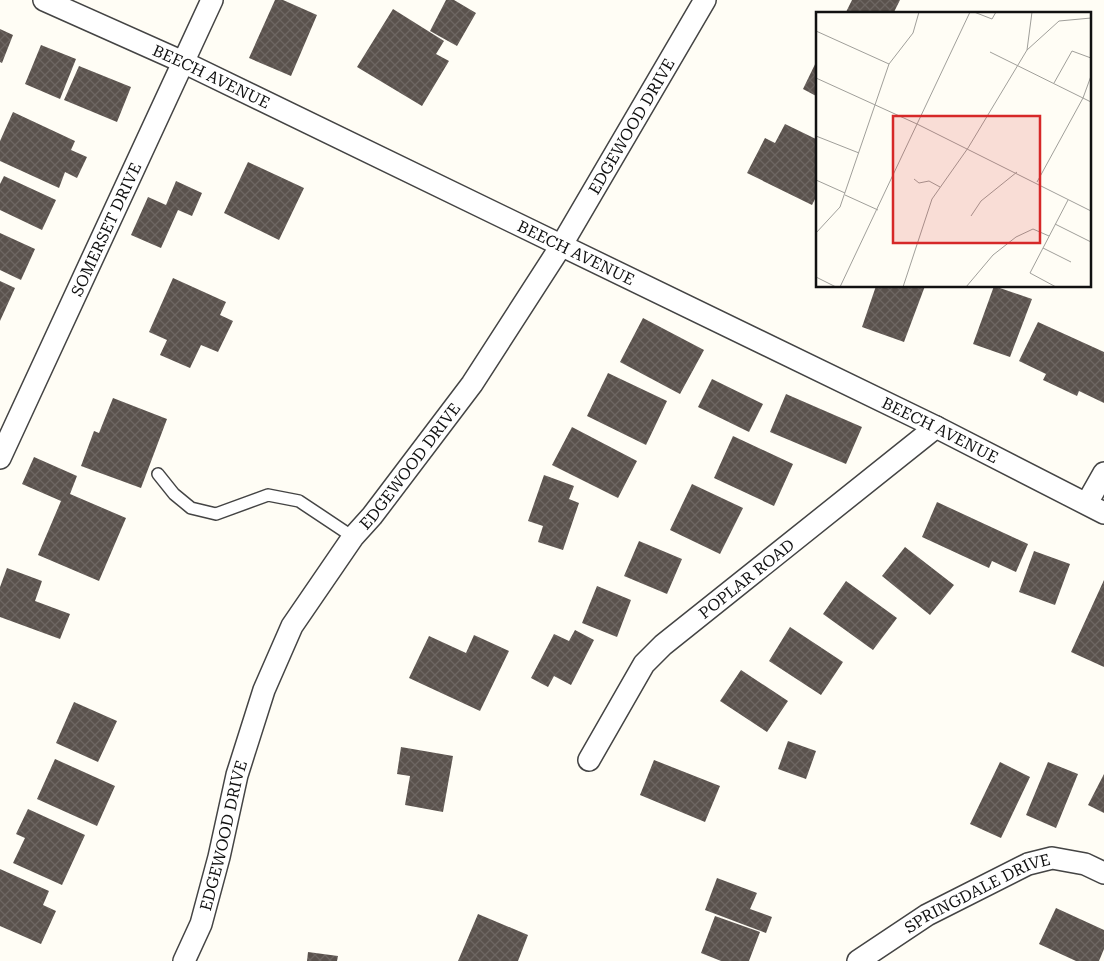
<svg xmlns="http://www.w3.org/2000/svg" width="1104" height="961" font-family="'Roboto Serif',serif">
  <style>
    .building { fill: url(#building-cross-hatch) }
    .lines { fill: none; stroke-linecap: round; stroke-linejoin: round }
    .lane-casing { stroke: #444; stroke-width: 14 }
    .street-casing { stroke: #444; stroke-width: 24 }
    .lane { stroke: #fff; stroke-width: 11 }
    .street { stroke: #fff; stroke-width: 21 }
    .labels { text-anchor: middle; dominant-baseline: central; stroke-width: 5; stroke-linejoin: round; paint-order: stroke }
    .street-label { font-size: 16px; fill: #111; stroke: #fff }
    .inset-road { fill: none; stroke: #a09f9a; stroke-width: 1 }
    .view { fill: #d62828; fill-opacity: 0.15; stroke: #d62828; stroke-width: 2.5 }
    .inset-edge { fill: none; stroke: #111; stroke-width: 2.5 }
  </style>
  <defs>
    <pattern id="building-cross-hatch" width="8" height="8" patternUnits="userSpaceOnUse" patternTransform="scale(1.25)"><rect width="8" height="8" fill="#5a524d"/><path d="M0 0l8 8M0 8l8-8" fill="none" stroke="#6d6662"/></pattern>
  </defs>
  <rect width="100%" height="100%" fill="#fffdf5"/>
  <path class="building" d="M 275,0 L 283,0 L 317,15 L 291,76 L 249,58 Z
    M 446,0 L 454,0 L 476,13 L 457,46 L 430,31 Z
    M 852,0 L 900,0 L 893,14 L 851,14 L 846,12 Z
    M 393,9 L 444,41 L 436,54 L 449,61 L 422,106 L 357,67 Z
    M 0,29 L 13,35 L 2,63 L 0,62 Z
    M 41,45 L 76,59 L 60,99 L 25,84 Z
    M 818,58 L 818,97 L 803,89 Z
    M 79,66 L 131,87 L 117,122 L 64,100 Z
    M 13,112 L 75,141 L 71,150 L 87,157 L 77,178 L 65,172 L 59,188 L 0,161 L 0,141 Z
    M 785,124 L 818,140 L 818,193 L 812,205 L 747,173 L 765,138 L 775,143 Z
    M 248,162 L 304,188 L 279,240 L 224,213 Z
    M 4,176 L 56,200 L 42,230 L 0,210 L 0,184 Z
    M 176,181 L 202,193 L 192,216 L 178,210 L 161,248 L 131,235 L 148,197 L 166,205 Z
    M 0,233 L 35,249 L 21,280 L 0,270 Z
    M 173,278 L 226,302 L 220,315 L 233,321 L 218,352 L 201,345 L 190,368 L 160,355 L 167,340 L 149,332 Z
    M 0,281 L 15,288 L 0,321 Z
    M 876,286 L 925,286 L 904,342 L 862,327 Z
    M 994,286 L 1032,299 L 1010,357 L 973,344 Z
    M 643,318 L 704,350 L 680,394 L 620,362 Z
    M 1038,322 L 1104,352 L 1104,403 L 1079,391 L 1077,396 L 1043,380 L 1046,374 L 1019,361 Z
    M 608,373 L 667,401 L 646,445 L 587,416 Z
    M 712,379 L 763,404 L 749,432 L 698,407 Z
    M 786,394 L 862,427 L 846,464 L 770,432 Z
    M 113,398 L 167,419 L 141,488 L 81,466 L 94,431 L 99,433 Z
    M 572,427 L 637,461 L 618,498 L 552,465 Z
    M 733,436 L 793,464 L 774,506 L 714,478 Z
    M 34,457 L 77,476 L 70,494 L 126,518 L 99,581 L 38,555 L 61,501 L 22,484 Z
    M 544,475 L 574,486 L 569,499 L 579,503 L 563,550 L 538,542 L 543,526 L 528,521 Z
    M 692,484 L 743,508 L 720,554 L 670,530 Z
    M 937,502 L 1028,544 L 1016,572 L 992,561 L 989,568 L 922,537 Z
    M 639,541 L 682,559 L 667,594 L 624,576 Z
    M 905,547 L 954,585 L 930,615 L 882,576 Z
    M 1034,551 L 1070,564 L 1055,605 L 1019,592 Z
    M 7,568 L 42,581 L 35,601 L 70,614 L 60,639 L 0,617 L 0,587 Z
    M 1104,580 L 1104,667 L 1071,652 Z
    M 846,581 L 897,618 L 873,650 L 823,614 Z
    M 597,586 L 631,600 L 617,637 L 582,623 Z
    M 790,627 L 843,662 L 821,695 L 769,661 Z
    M 575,630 L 594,640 L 571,685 L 554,676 L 548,687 L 531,678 L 554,634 L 569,641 Z
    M 474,635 L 509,651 L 480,711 L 409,678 L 429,636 L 466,653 Z
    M 741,670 L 788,701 L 767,732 L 720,701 Z
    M 74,702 L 117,721 L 98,762 L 56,743 Z
    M 788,741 L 816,751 L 806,779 L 778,769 Z
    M 401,747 L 453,756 L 443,812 L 405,805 L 410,776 L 397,774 Z
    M 55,759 L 115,786 L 97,826 L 37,799 Z
    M 654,760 L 720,786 L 705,822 L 640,795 Z
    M 1000,762 L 1030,777 L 1001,838 L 970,824 Z
    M 1048,762 L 1078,774 L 1056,828 L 1026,815 Z
    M 1104,774 L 1104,813 L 1088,805 Z
    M 28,809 L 85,835 L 62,885 L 13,863 L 25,838 L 16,834 Z
    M 0,869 L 49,891 L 43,905 L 56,911 L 41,944 L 0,926 Z
    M 717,878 L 757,893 L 750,909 L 772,917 L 766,933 L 705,910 Z
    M 1056,908 L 1104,930 L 1104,949 L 1099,961 L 1076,961 L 1039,944 Z
    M 478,914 L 528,935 L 518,961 L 458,961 Z
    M 715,916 L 760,932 L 749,961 L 721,961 L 701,953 Z
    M 308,952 L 338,956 L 337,961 L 307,961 Z"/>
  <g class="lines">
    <defs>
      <path id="lane" d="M 158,474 L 174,494 L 191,508 L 216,514 L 268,495 L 299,501 L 353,537"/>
      <g id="street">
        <path id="s1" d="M 44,0 L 183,62 L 936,427 L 1104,513"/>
        <path id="s2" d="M 0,458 L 212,0"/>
        <path d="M 1087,503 L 1104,473"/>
        <path id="s3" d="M 589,760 L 644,664 L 663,645 L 936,427"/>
        <path id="s4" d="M 184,961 L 201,924 L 219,857 L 237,775 L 264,690 L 292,626 L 353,537 L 372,516 L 472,384 L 561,246 L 705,0"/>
        <path id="s5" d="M 858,961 L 927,915 L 1028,864 L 1052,858 L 1085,864 L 1104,873"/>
      </g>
    </defs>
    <use href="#lane" class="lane-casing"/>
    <use href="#street" class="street-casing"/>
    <use href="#lane" class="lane"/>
    <use href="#street" class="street"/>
  </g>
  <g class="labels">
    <g class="street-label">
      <text stroke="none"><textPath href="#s1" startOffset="184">BEECH AVENUE</textPath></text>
      <text stroke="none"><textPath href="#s4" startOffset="958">EDGEWOOD DRIVE</textPath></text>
      <text stroke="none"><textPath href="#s2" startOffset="252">SOMERSET DRIVE</textPath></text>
      <text stroke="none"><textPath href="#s1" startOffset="589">BEECH AVENUE</textPath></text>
      <text stroke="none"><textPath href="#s1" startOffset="994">BEECH AVENUE</textPath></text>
      <text stroke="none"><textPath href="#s4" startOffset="552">EDGEWOOD DRIVE</textPath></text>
      <text stroke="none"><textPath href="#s3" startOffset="244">POPLAR ROAD</textPath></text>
      <text stroke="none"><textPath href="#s4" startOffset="132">EDGEWOOD DRIVE</textPath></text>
      <text stroke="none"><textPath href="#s5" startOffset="138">SPRINGDALE DRIVE</textPath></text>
    </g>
  </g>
  <g transform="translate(816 12)">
    <rect width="275" height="275" fill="#fffdf5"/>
    <path class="inset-road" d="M 27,0 L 46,0M 158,0 L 176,7 L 180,0M 0,19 L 73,52M 211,38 L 216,0M 174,40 L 275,90M 0,66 L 101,112 L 275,199M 238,71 L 256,39 L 275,46M 0,124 L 43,141M 98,167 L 103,171 L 113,169 L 124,175M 0,168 L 29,181M 221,170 L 267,86 L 275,64M 29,183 L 62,198M 155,204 L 165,189 L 201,160M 239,212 L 275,230M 0,221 L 24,195 L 73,52 L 97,21 L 103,0M 227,236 L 255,250M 0,265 L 20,275M 24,275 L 154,0M 87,275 L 116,187 L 152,136 L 211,38 L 243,9 L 275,6M 150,275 L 177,243 L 200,225 L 217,217 L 233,224M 240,275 L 214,261 L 252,188"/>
    <path class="view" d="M 77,104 L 224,104 L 224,231 L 77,231 Z"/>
    <rect width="275" height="275" class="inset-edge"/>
  </g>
</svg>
